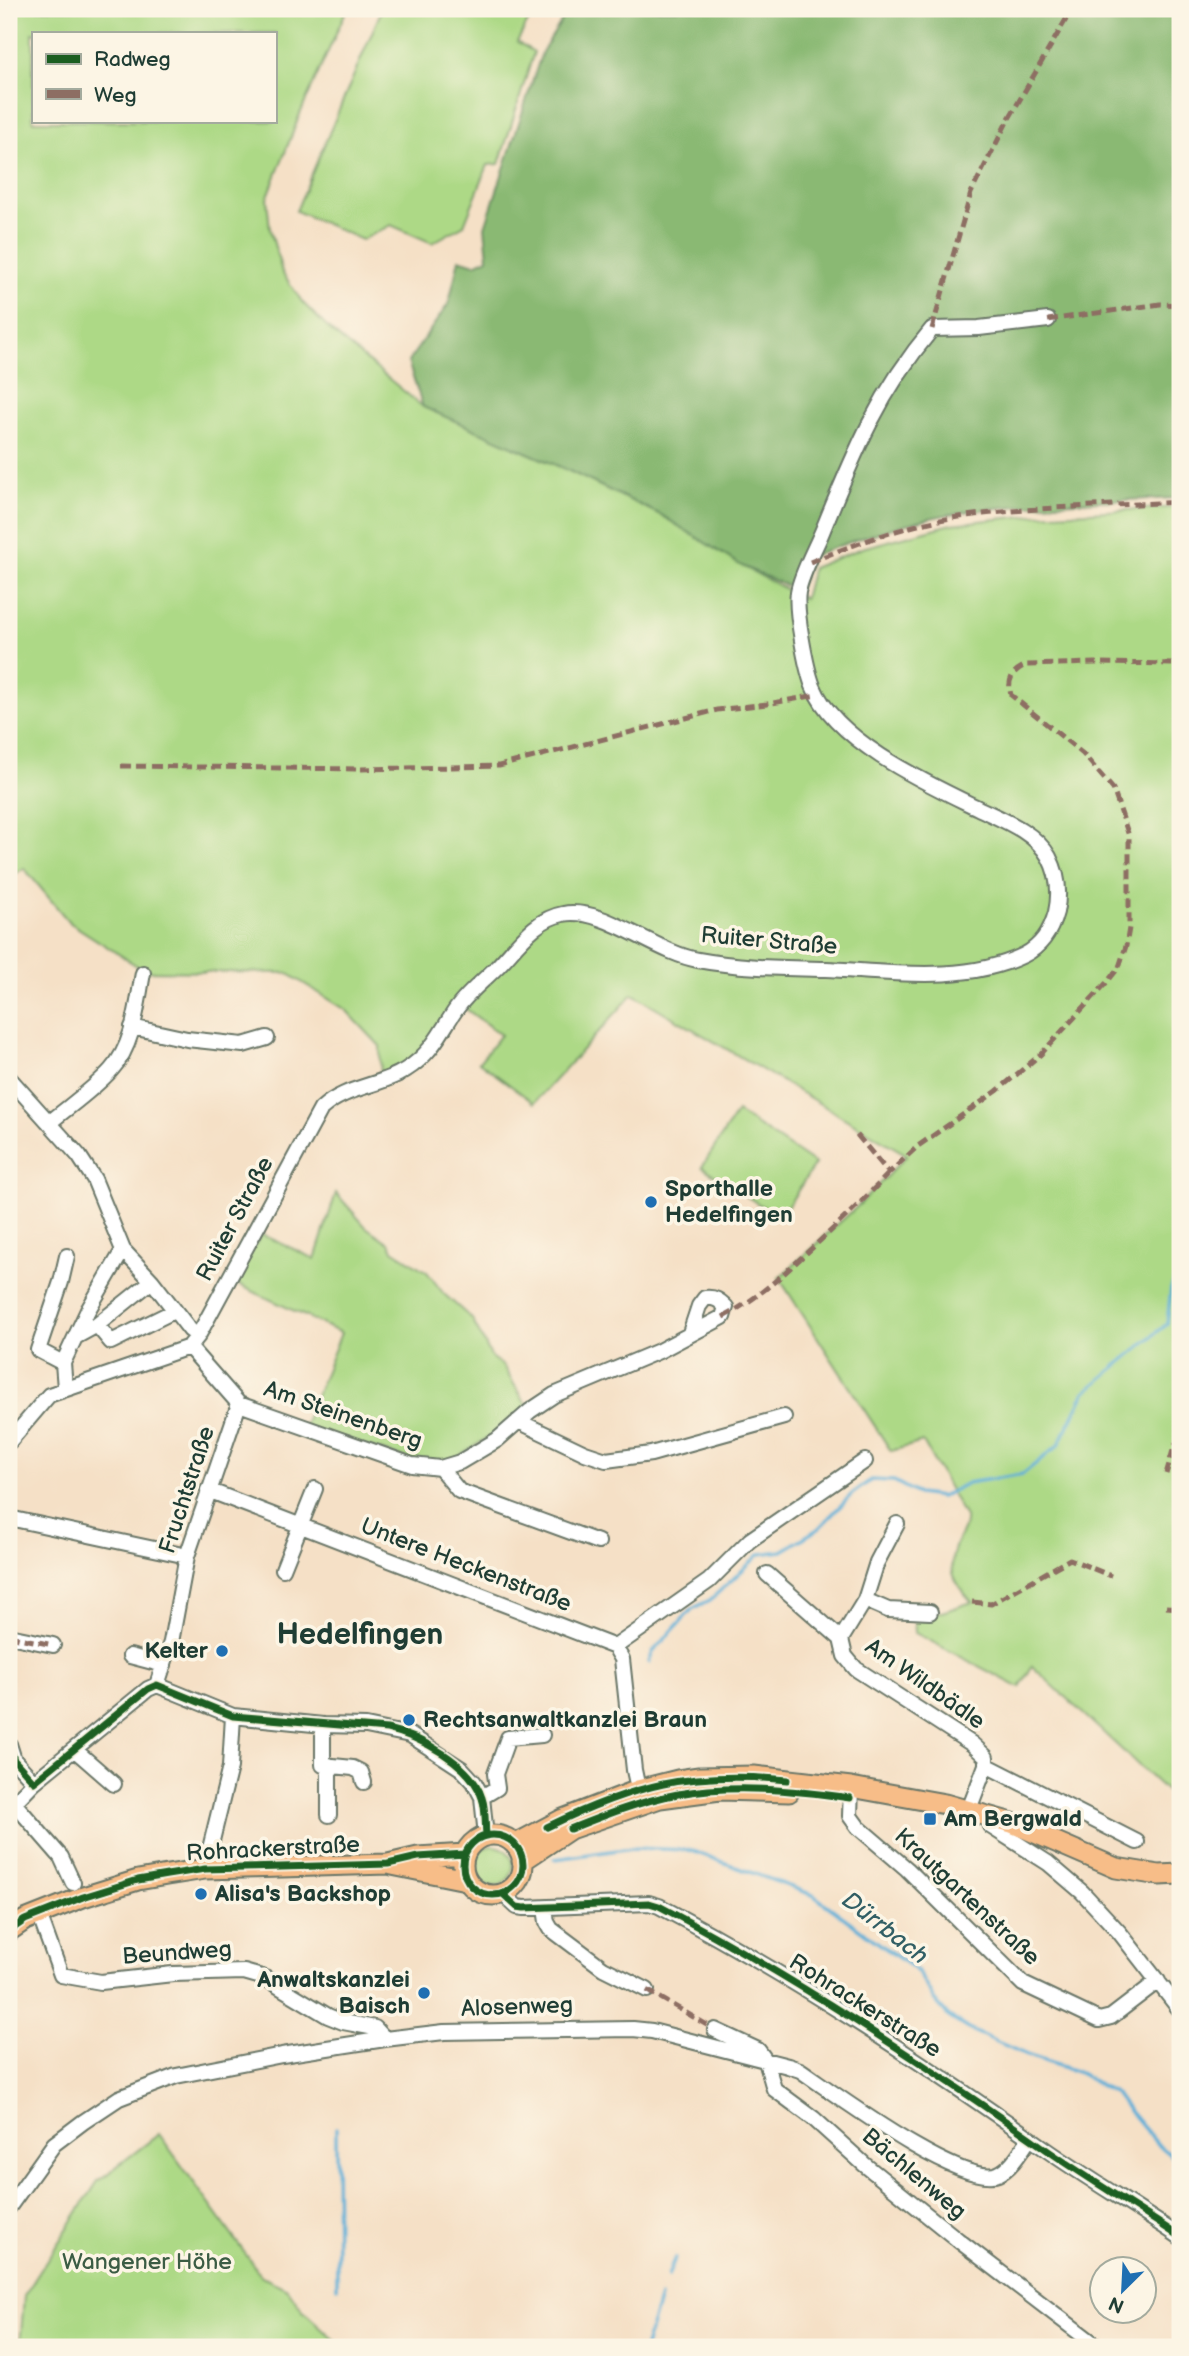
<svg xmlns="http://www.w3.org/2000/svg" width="1189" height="2356" font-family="'Balsamiq Sans',sans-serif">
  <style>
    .green { fill: #add986; stroke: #668b5d; stroke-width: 2; fill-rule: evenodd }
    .forest { fill: #8ab973; stroke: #547b54; stroke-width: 2 }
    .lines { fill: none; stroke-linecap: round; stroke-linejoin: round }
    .stream { stroke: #5baed7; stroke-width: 3.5 }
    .minor-casing { stroke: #6a7667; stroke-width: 18 }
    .major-casing { stroke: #6a7667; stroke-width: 23 }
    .minor { stroke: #fff; stroke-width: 14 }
    .major { stroke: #f7bd88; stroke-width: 19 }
    .quiet { stroke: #8d6e63; stroke-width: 5; stroke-dasharray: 10 5; stroke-linecap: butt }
    .cycleway-casing { stroke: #fcf5e5; stroke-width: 11 }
    .cycleway { stroke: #1b5e20; stroke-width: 7 }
    .poi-dot { fill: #1f6fb2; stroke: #fcf5e5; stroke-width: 2.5 }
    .labels { text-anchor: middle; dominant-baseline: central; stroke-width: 7; stroke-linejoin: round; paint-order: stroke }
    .street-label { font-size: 23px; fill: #1f3d34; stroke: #fcf5e5 }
    .poi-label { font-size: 23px; font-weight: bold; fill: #1f3d34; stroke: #fcf5e5; text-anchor: start }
    .park-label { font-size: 23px; fill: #3b5c44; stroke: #fcf5e5 }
    .water-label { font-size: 24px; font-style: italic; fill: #315f65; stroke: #fcf5e5 }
    .district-label { font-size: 30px; font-weight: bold; fill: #1f3d34; stroke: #fcf5e5 }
  </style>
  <rect width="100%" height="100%" fill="#fcf5e5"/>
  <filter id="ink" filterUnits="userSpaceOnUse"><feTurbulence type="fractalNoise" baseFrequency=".0143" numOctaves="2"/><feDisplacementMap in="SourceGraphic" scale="14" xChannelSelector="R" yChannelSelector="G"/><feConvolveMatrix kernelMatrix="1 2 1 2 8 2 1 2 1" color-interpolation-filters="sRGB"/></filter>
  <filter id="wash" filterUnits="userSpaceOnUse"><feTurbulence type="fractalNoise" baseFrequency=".00686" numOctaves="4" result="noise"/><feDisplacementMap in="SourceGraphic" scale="28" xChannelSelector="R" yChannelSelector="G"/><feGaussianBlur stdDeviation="1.57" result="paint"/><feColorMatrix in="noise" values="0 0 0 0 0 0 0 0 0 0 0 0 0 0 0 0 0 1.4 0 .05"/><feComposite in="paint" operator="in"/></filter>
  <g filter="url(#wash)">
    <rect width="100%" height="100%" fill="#f5e0c6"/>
    <path class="green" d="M 9,9 L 347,9 L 300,114 L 267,199 L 270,229 L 282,272 L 303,303 L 332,332 L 423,407 L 565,469 L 661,515 L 742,566 L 804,599 L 812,568 L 862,548 L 952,524 L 1035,515 L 1180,507 L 1180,1804 L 1032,1666 L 1020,1688 L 915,1633 L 914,1611 L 942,1612 L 972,1602 C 954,1583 946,1568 957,1542 C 961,1533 966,1528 965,1517 L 923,1442 L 891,1451 L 779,1278 L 861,1203 L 907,1155 L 633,994 L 534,1103 L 479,1062 L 501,1035 L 459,1004 L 428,1053 L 381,1083 L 380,1046 L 346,1010 L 287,973 L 145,971 L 69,922 L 24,868 L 9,878 ZM 33,33 L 275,33 L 275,121 L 33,121 Z
      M 382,9 L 535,9 L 517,42 L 534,52 L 499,164 L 488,165 L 464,225 L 432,243 L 391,225 L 362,240 L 296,211 Z
      M 737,1112 L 815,1164 L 780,1218 L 702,1167 Z
      M 336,1193 L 366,1227 L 389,1243 L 393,1250 L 427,1272 L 444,1294 L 472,1319 L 492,1358 L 503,1366 L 530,1411 L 440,1468 L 303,1428 L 341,1333 L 235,1283 L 261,1234 L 315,1259 Z
      M473 1866a20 20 0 1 1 40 0a20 20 0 1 1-40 0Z
      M 159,2134 L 262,2277 L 288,2289 L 303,2311 L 343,2347 L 20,2347 L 24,2296 L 98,2181 Z"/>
    <path class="forest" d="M 569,9 L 1180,9 L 1180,498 C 1104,501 1026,502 951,514 C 904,522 856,539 812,556 L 798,591 L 742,566 L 661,515 L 565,469 L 423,407 L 408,362 L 449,303 L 459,259 L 475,264 L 488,258 L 485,227 L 542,52 Z"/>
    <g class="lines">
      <path class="stream" d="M 649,1662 L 653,1652 L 692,1609 L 710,1600 L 760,1554 L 782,1551 L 818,1529 L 852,1494 L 871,1480 L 894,1481 L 918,1494 L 941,1497 L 967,1483 L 1023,1474 L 1059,1445 L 1085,1392 L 1167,1324 L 1171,1289 L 1180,1266
        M 555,1859 L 632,1848 L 690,1850 L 813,1895 L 918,1972 L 934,2000 L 949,2017 L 968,2029 L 1029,2056 L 1078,2072 L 1115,2094 L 1159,2146 L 1180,2163
        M 336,2128 L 337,2287
        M 668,2276 L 675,2258
        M 645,2347 L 660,2297"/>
    </g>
  </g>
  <g filter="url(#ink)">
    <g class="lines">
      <defs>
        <path id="minor" d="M 132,1027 L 187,1039 L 243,1045 L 267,1038
          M 9,1078 L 79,1156 L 94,1179 L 123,1250 L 88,1310 L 63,1363 L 65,1388
          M 49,1123 C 68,1107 94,1089 111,1070 C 134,1045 137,1005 143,973
          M 123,1250 L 152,1281 L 190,1330 L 198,1336
          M 97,1325 L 111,1342 L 174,1311
          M 77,1336 L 97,1325 L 152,1281
          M 63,1363 L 38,1350 L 61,1282 L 67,1256
          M 239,1404 L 412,1465 L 440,1468 L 460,1462 L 497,1440 L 530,1411 L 554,1395 L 659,1351 L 723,1317 L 726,1307 C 719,1300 715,1297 705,1298 L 699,1306 L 690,1333
          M 518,1421 L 585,1453 L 606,1460 L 651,1454 L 784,1417
          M 9,1442 L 49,1395 L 189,1347 L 198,1336 L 321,1109 C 351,1081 393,1089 425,1054 C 438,1041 446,1023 457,1008 C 468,993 483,981 496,968 C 516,948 534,919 563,914 C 603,906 656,953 698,960 C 741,968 783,968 826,969 C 889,972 965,984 1024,955 C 1042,946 1051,931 1056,912 C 1060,894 1058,874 1049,857 C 1035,832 1003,820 978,808 C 926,783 835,741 813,686 C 806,668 795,610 798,592 C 801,574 815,549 822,532 C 853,456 878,393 932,329 L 979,328 L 1048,320
          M 440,1468 L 459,1491 L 598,1542
          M 208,1490 L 615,1647 L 622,1659 L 634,1770 L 640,1798
          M 9,1518 L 187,1556
          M 897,1524 L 877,1562 L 865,1600 L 841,1639 L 845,1656 L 856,1669 L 972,1744 L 986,1757 L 986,1765 L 968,1812
          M 283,1569 L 315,1489
          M 767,1574 L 841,1639
          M 865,1600 L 888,1610 L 930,1612
          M 9,1636 L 53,1645
          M 615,1647 L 709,1581 L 750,1540 L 865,1461
          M 130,1656 L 164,1665
          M 157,1685 L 171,1642 L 187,1556 L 239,1404 L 189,1347
          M 323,1725 L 323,1765 L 353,1768 L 361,1772 L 364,1782
          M 9,1744 L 14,1760 L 34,1782
          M 75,1750 L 114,1784
          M 986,1765 L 1137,1842
          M 851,1787 L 850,1816 L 858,1827 L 907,1869 L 1023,1984 L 1099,2020 L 1111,2017 L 1158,1981
          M 482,1797 L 497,1788 L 495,1774 L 508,1738 L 542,1735
          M 14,1803 L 61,1857 L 73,1883
          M 9,1808 L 34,1782 L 148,1689 L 157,1685 L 233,1716 L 323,1725 L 366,1726 L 410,1735 L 462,1769 L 474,1782 L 482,1797 L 486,1836
          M 329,1815 L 329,1765
          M 987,1816 L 990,1826 L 1048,1863 L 1082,1892 L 1120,1933 L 1180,2010
          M 205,1869 L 230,1767 L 233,1716
          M 503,1894 L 517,1907 L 524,1908 L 649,1903 L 659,1906 C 794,1977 922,2062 1047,2150 C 1090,2180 1136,2207 1180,2237
          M 545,1908 L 547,1922 L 551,1929 L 603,1968 L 647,1990
          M 39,1914 L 61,1975 L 101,1982 L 173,1974 L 244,1972 L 265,1978 L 328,2016 L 343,2022 L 375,2028 L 385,2039
          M 715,2030 L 758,2050 L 766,2061 L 774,2089 L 813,2118 L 865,2165 L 958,2240 L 1098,2347
          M 9,2207 L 54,2144 L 83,2122 L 119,2098 L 176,2076 L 282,2055 L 385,2039 L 444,2032 L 633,2029 L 652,2031 L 788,2066 L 800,2070 C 834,2093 961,2188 998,2174 C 1012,2168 1022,2149 1030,2138"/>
        <path id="major" d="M463 1865a30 30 0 1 1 60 0a30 30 0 1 1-60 0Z
          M 516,1844 L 563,1819 L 638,1790 L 678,1780 L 699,1777 L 754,1776 L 851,1787 L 945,1804 L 1012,1823 L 1116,1868 L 1159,1875 L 1180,1874
          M 522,1861 L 570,1829 L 660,1798 L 720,1790 L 789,1792
          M 392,1865 L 466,1880
          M 9,1931 L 25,1920 L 83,1897 L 138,1880 L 167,1875 L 205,1869 L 388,1864 L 418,1857 L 465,1854"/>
      </defs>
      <use href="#minor" class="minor-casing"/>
      <use href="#major" class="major-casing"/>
      <use href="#minor" class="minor"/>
      <use href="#major" class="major"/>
      <path class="quiet" d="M 1048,320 L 1160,304 L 1180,305
        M 932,329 L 971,193 L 1007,122 L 1072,9
        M 810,562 C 853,545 905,525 952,518 C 1027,507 1104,506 1180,502
        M 121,766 L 361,769 L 499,766 L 717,710 L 767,704 L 817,695
        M 857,1135 L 889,1173 L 918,1146 L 997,1091 L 1041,1054 L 1108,981 L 1119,967 L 1126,946 L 1129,928 L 1129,836 L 1113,789 L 1083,754 L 1011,695 C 1007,680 1012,671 1026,665 L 1095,663 L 1180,664
        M 723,1317 C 752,1302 776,1281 800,1259 C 831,1231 861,1203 889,1173
        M 1166,1474 L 1174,1447 L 1180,1437
        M 972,1602 L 991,1604 L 1070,1559 L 1111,1576
        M 1166,1607 L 1180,1608
        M 9,1636 L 53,1645
        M 647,1990 L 707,2025"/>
      <defs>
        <path id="cycleway" d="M 9,1744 L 14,1760 L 34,1782 L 148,1689 L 157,1685 L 233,1716 L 387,1729 C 419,1736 472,1764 482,1798 C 486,1809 485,1824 486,1836
          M 547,1827 C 633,1785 691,1770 787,1780
          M 570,1829 C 605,1815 641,1801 678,1794 C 733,1784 794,1790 850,1798
          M463 1865a30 30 0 1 1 60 0a30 30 0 1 1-60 0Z
          M 503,1894 L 517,1907 L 524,1908 L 649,1903 L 659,1906 C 794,1977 922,2062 1047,2150 C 1090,2180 1136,2207 1180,2237
          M 9,1931 L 25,1920 L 83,1897 L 138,1880 L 167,1875 L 205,1869 L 388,1864 L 418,1857 L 465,1854"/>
      </defs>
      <use href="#cycleway" class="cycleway-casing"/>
      <use href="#cycleway" class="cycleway"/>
    </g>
  </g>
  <g class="poi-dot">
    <circle cx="651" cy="1202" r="7"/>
    <circle cx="222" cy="1651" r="7"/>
    <circle cx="409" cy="1720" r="7"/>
    <rect x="923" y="1812" width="14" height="14" rx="3.5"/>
    <circle cx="201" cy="1894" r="7"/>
    <circle cx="424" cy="1993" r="7"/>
  </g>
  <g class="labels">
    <g class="street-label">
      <text transform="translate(769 941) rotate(5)">Ruiter Straße</text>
      <text transform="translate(235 1219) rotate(-62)">Ruiter Straße</text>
      <text transform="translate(343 1415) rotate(19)">Am Steinenberg</text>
      <text transform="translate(187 1490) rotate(-72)">Fruchtstraße</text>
      <text transform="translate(466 1565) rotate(21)">Untere Heckenstraße</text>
      <text transform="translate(925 1684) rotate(35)">Am Wildbädle</text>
      <text transform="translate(273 1849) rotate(-3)">Rohrackerstraße</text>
      <text transform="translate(967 1897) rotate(43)">Krautgartenstraße</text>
      <text transform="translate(177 1953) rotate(-4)">Beundweg</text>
      <text transform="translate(865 2006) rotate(32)">Rohrackerstraße</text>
      <text transform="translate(517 2007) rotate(-2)">Alosenweg</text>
      <text transform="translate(914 2174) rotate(40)">Bächlenweg</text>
    </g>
    <g class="poi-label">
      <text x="665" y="1189">Sporthalle<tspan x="665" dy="26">Hedelfingen</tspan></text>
      <text x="208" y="1651" text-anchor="end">Kelter</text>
      <text x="423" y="1720">Rechtsanwaltkanzlei Braun</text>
      <text x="944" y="1819">Am Bergwald</text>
      <text x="215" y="1894">Alisa's Backshop</text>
      <text x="410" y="1980" text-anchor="end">Anwaltskanzlei<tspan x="410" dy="26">Baisch</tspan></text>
    </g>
    <g class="park-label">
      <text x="147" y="2262">Wangener Höhe</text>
    </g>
    <g class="water-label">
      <text transform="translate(885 1928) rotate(38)">Dürrbach</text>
    </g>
    <g class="district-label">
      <text x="360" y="1635">Hedelfingen</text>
    </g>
  </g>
  <rect width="1189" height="2356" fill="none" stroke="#fcf5e5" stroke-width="35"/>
  <rect x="32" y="32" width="245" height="91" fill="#fcf5e5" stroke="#a4ab9e" stroke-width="2"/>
  <rect x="46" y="54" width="35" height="10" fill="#1b5e20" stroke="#a4ab9e" stroke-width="2"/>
  <text x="94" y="66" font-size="21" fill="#1f3d34">Radweg</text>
  <rect x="46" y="89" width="35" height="10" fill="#8d6e63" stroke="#a4ab9e" stroke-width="2"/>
  <text x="94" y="102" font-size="21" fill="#1f3d34">Weg</text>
  <g transform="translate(1123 2290) rotate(204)"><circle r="33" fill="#fcf5e5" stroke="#a4ab9e" stroke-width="2"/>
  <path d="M0-5L12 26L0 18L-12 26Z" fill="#1f6fb2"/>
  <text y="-10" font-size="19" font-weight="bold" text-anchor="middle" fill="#1f3d34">N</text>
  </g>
</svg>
